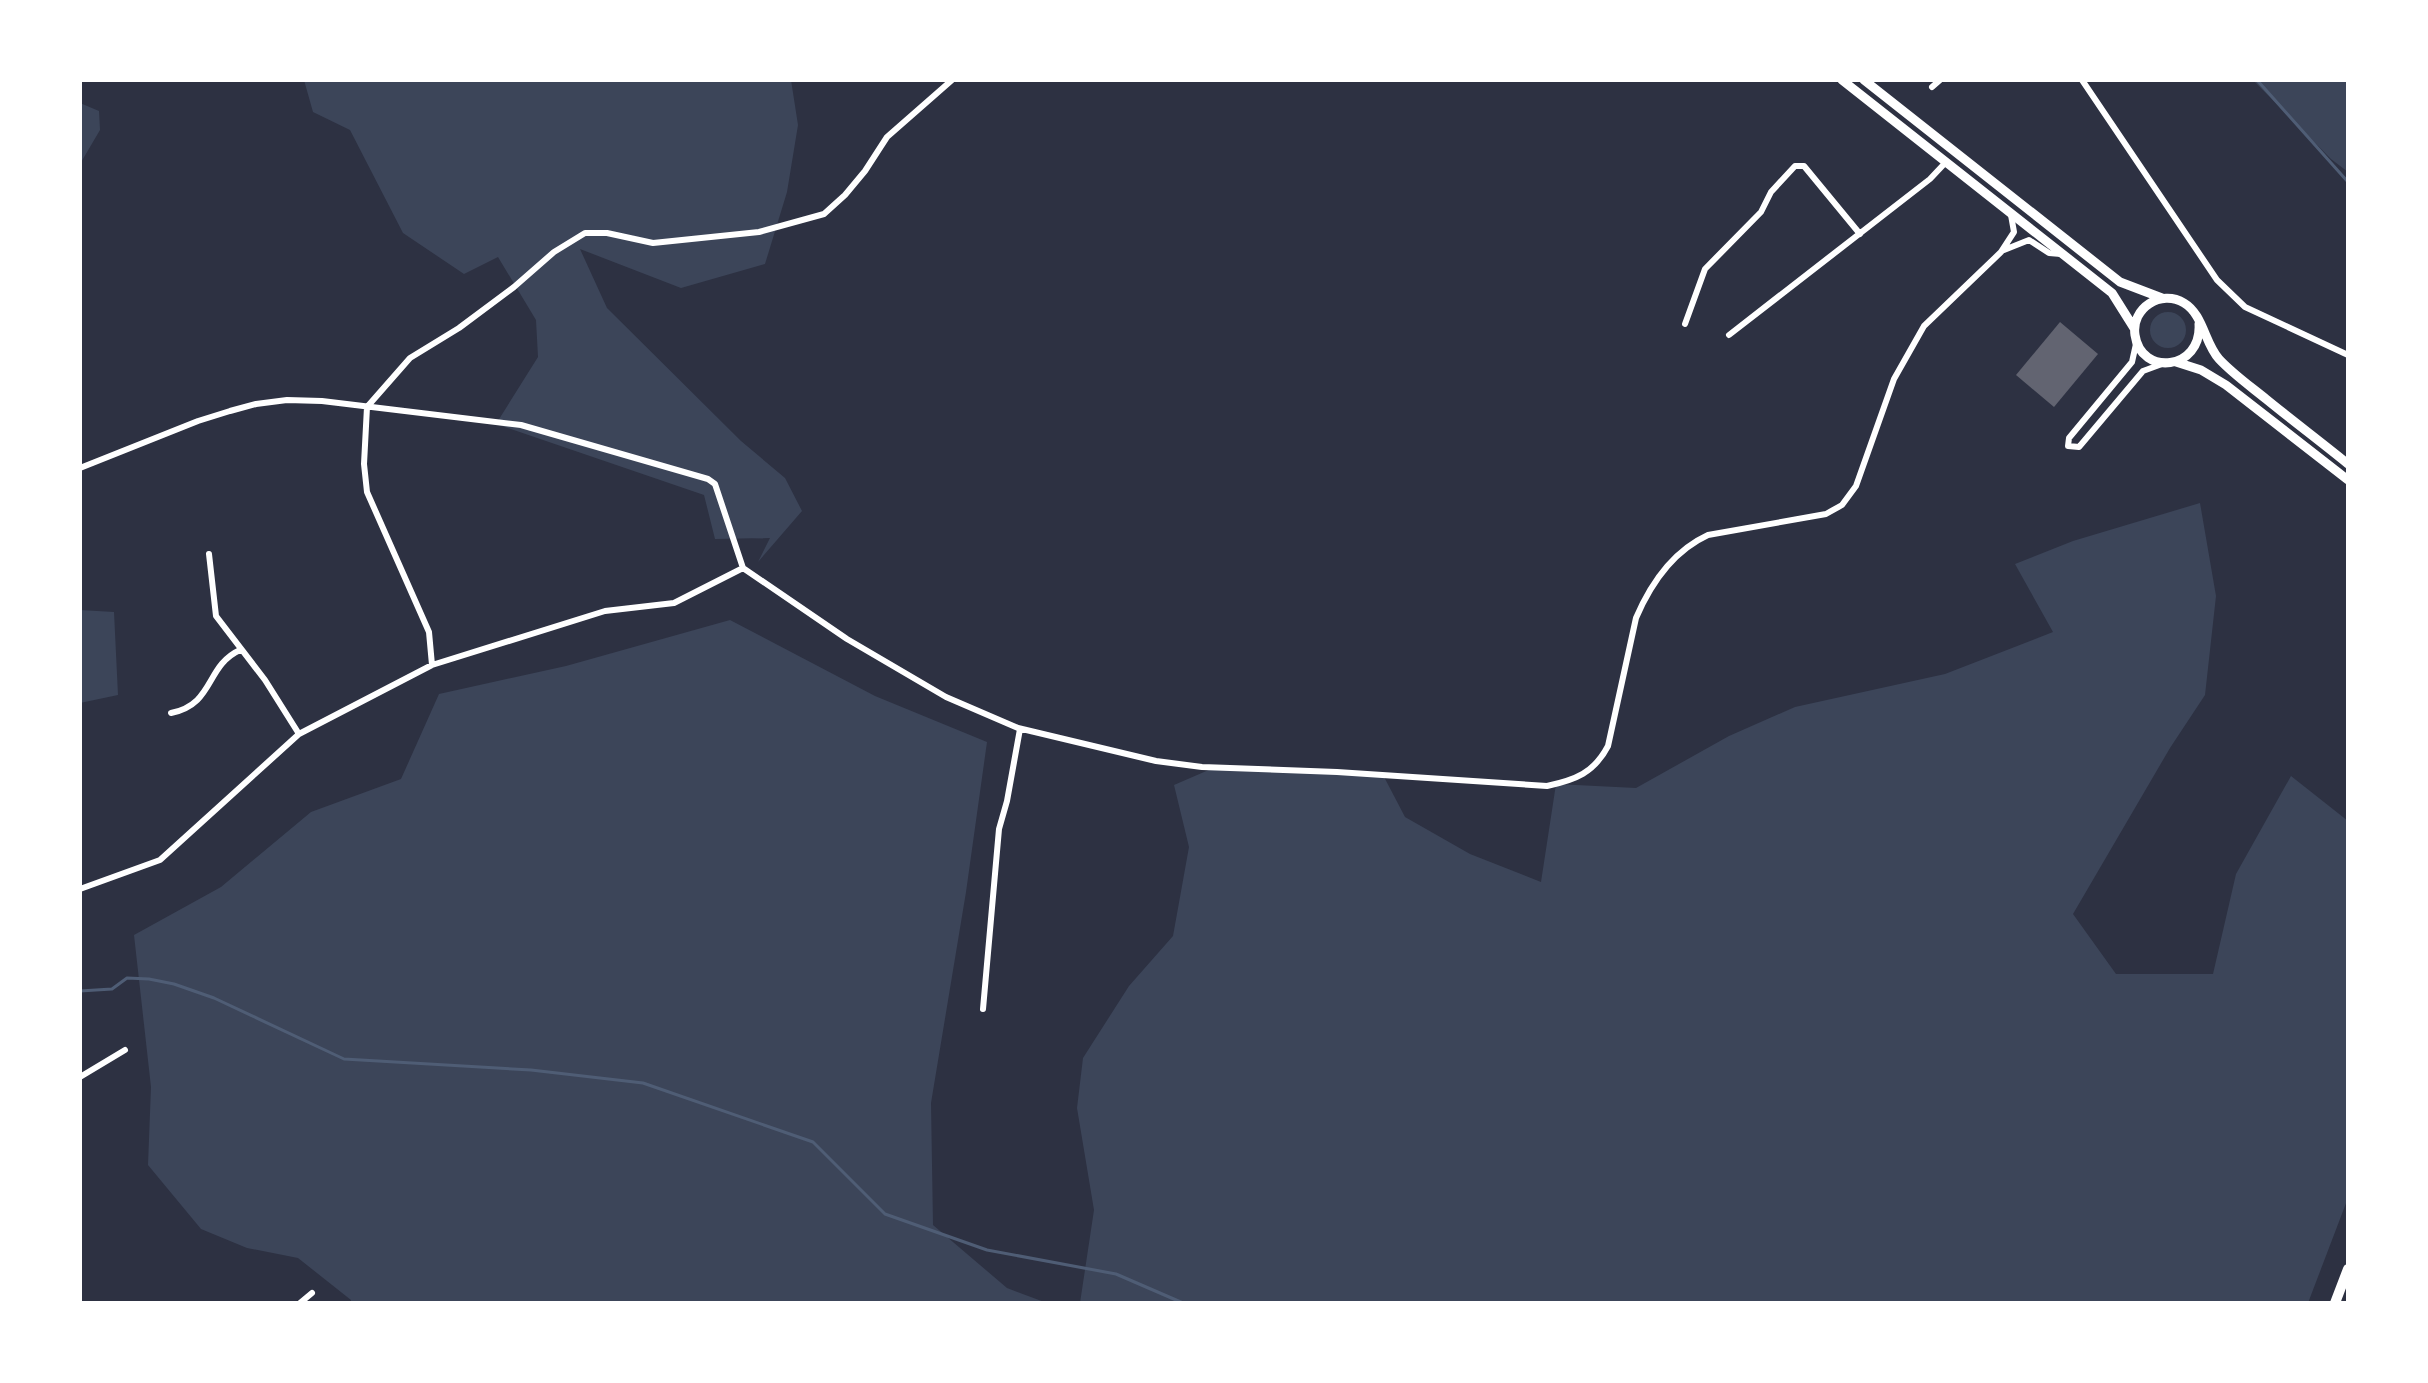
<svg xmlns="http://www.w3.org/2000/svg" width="2428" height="1383" font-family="'Exo 2',sans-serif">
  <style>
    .green { fill: #3c4559 }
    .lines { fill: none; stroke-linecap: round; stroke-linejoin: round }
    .stream { stroke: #4f5d75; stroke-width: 3 }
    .building { fill: #626471 }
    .minor { stroke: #fff; stroke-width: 6 }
    .primary { stroke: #fff; stroke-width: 9 }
    .motorway { stroke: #fff; stroke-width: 10 }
  </style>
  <rect width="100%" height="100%" fill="#2d3142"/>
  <path class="green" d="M 304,80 L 791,80 L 798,125 L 787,192 L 765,264 L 681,288 L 580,249 L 607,308 L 741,441 L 785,478 L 802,511 L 758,562 L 770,538 L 715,539 L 704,495 L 496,424 L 538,357 L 536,320 L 498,257 L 464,274 L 403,233 L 350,130 L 313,112 Z
    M 2253,80 L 2348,80 L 2348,172 L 2331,159 Z
    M 80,103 L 99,111 L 100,130 L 80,164 Z
    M2150 330a18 18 0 1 1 36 0a18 18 0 1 1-36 0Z
    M 2200,503 L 2216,596 L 2205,695 L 2170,748 L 2073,914 L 2116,974 L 2213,974 L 2236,874 L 2291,776 L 2348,821 L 2348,1198 L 2308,1303 L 1080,1303 L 1094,1210 L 1077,1108 L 1083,1058 L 1129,986 L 1173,936 L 1189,847 L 1174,785 L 1211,769 L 1382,773 L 1405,817 L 1470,854 L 1541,882 L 1556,784 L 1636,788 L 1729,736 L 1795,707 L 1945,674 L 2053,632 L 2015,564 L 2073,541 Z
    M 80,610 L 114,612 L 118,695 L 80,703 Z
    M 730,620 L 875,696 L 987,742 L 966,892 L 931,1103 L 933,1225 L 1007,1288 L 1047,1303 L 351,1303 L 351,1300 L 298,1258 L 247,1248 L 201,1229 L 148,1165 L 151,1087 L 134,935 L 221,887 L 311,812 L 401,779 L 439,694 L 566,666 Z"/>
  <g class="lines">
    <path class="stream" d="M 2257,80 L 2348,182
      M 80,991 L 112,989 L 127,978 L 149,979 L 174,984 L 214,998 L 344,1059 L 531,1070 L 643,1083 L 813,1142 L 885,1214 L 987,1250 L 1116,1274 L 1183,1303"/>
  </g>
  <path class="building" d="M 2060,322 L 2098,354 L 2054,407 L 2016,375 Z"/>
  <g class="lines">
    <path class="minor" d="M 2082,80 L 2217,280 L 2245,307 L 2348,355
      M 1932,87 L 1940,80
      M 2004,250 L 2029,240 L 2049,253 L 2061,254
      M 1685,324 L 1705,269 L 1761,212 L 1771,192 L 1795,166 L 1804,166 L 1860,234
      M 1729,335 L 1930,179 L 1946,162
      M 2136,344 L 2132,362 L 2069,438 L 2068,446 L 2079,447 L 2143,371 L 2162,364
      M 367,407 L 410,358 L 459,328 L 514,287 L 554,252 L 585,233 L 607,233 L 653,243 L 759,232 L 824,214 L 845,195 L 865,171 L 887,137 L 952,80
      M 367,407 L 364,464 L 367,492 L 429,632 L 432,665
      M 80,468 L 198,421 L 230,411 L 256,404 L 287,400 L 322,401 L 521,425 L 708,479 L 715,484 L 743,568 L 847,639 L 946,697 L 1018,728 L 1156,761 L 1202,767 L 1337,772 L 1547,786 C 1575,780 1594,773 1608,746 L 1636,618 C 1651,583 1673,551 1708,535 L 1826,514 L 1842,505 L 1856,486 L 1894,379 L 1924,326 L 2001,252 L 2014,232 L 2011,215
      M 209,554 L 216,616 L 265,680 L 299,734
      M 171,713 C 215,704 205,666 240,650
      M 80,889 L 160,860 L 299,734 L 432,665 L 605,611 L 674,603 L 743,568
      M 983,1009 L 999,829 L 1007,801 L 1020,729
      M 80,1077 L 125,1050
      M 300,1303 L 312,1293"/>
    <path class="primary" d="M 1842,80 L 2112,293 L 2134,328
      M 1864,80 L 2120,282 L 2162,298
      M 2199,324 C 2202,370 2141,377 2135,335 C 2131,308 2161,289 2184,303 C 2203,314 2205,344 2219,359 C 2233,374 2250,386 2266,399 C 2293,421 2321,442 2348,464
      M 2176,362 L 2201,370 L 2226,385 L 2348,480"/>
    <path class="motorway" d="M 2335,1303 L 2348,1269"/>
  </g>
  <rect width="2428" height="1383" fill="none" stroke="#ffffff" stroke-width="164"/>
</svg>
